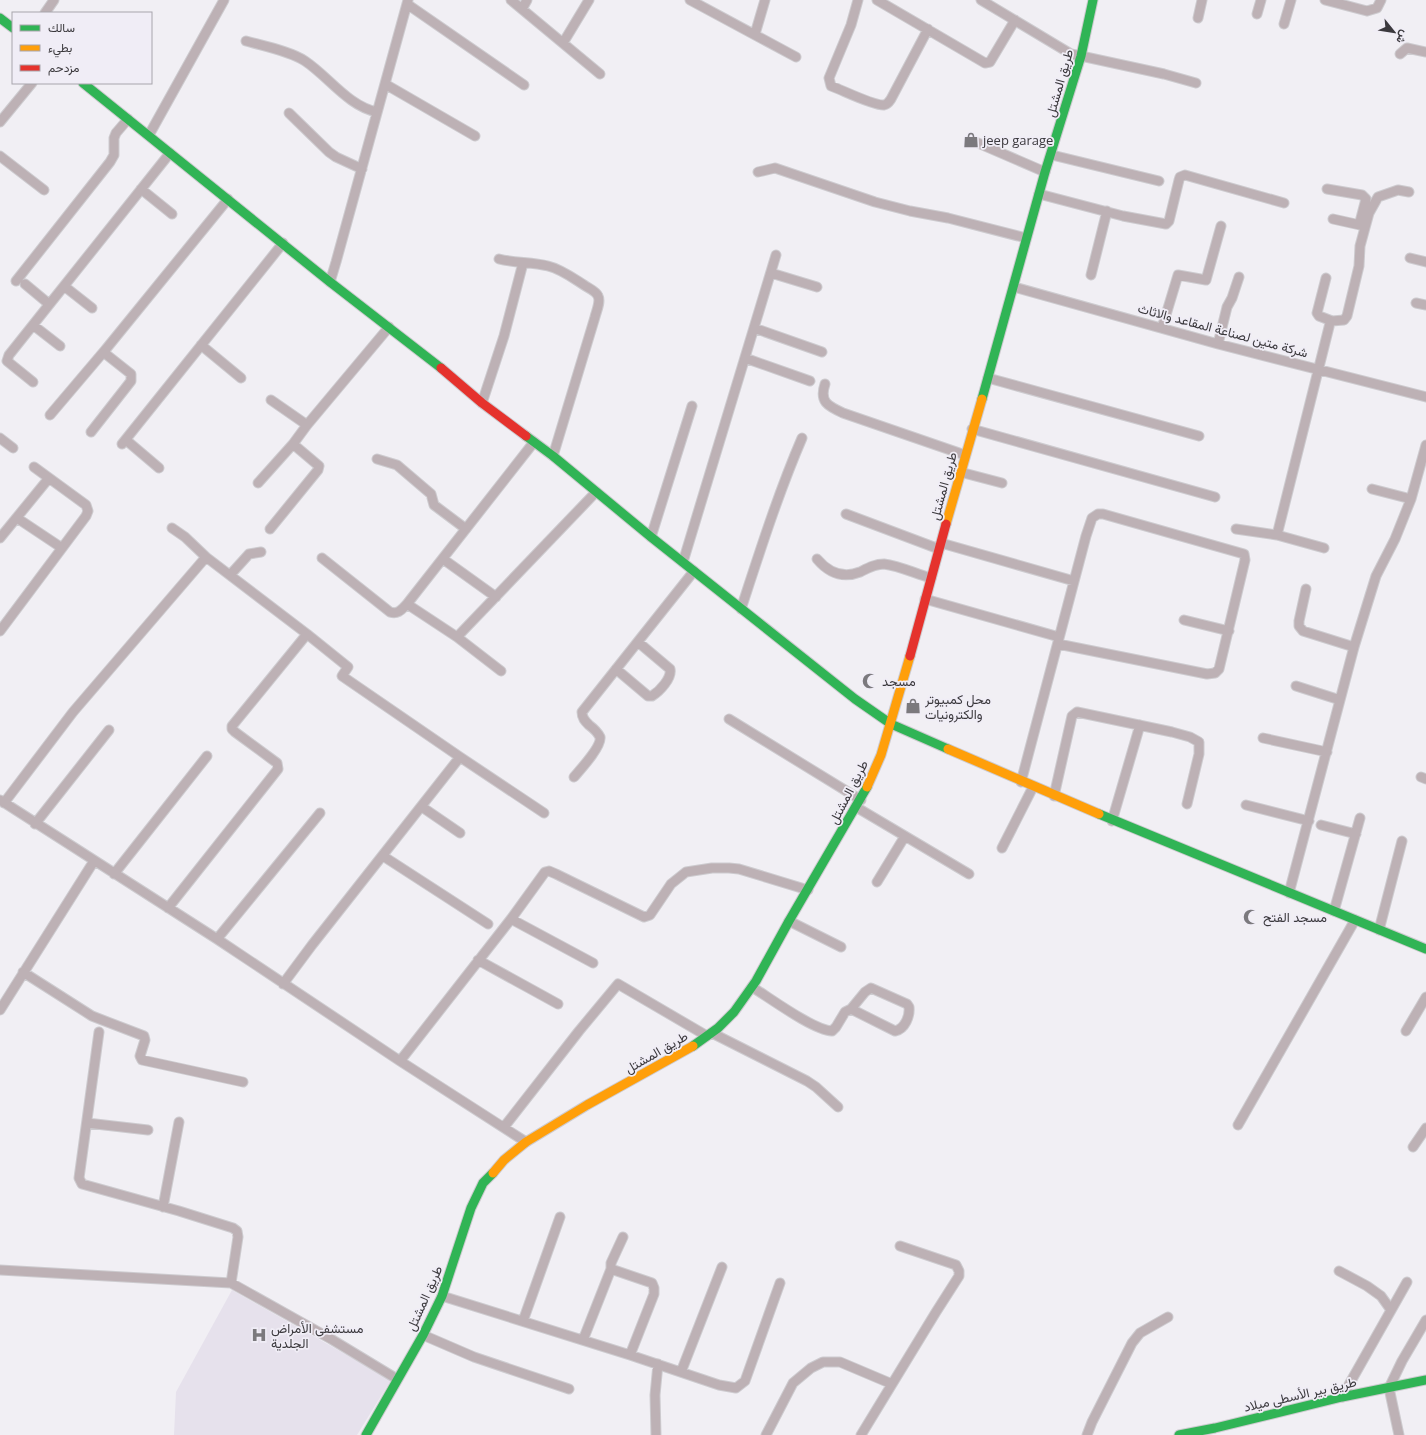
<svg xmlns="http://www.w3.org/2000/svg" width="1426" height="1435" font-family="'Open Sans',Vazirmatn,sans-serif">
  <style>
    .built { fill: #e6e1ec }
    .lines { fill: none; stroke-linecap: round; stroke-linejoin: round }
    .street-casing { stroke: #cdcbcf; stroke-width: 11 }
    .fast-casing { stroke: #cdcbcf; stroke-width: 11 }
    .slow-casing { stroke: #cdcbcf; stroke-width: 11 }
    .jam-casing { stroke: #cdcbcf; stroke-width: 11 }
    .street { stroke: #bdb1b5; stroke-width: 9 }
    .fast { stroke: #30b455; stroke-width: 9 }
    .slow { stroke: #ff9f0a; stroke-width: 9 }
    .jam { stroke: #e5322d; stroke-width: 9 }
    .labels { text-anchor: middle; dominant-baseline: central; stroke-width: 3.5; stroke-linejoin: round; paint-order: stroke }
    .street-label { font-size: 13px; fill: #3b393d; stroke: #f0edf6 }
    .poi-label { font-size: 13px; fill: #3b393d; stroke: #f0edf6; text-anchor: start }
  </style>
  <rect width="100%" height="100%" fill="#f1eff4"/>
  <path class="built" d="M 232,1290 L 391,1380 L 357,1435 L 174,1435 L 176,1392 Z"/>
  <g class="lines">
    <defs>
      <path id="street" d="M 511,0 L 600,74
        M 690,0 L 796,57
        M 858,0 L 851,25 L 829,78 L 831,86 L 836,88 C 846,92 875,106 884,105 C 888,104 889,102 891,99 L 928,29
        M 877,0 L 985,63 L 990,62 L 1015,20
        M 981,0 L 1071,54 L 1081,56 L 1164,74 L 1196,83
        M 1325,0 L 1367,11 L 1377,8 L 1381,0
        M 407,4 L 524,85
        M 522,9 L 527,0
        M 45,13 L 54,0
        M 1257,14 L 1261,0
        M 1198,18 L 1202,0
        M 1284,24 L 1291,0
        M 755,34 L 765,0
        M 246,41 C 263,46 290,51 305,61 C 329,77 348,106 377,112
        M 563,43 L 589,0
        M 1400,54 L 1407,48 L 1426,52
        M 385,84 L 475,136
        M 289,113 L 329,152 L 336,157 L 362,169
        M 0,122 L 32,83
        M 149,135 L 224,0
        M 971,140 L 1045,172
        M 1052,155 L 1159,181
        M 0,156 L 44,190
        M 758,172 L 775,168 L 875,202 L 910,211 L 948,218 L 1026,238
        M 141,189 L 172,214
        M 1327,189 L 1362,195 L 1366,199 L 1360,222
        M 1039,194 L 1123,216 L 1166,224 L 1169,221 L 1179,180 L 1180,177 L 1185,175 L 1284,203
        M 1333,219 L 1360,225
        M 1410,258 L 1426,262
        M 499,259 C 515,263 532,262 548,266 C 561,269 573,278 584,285 C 588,288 596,291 598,296 C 601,302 596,312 595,317 L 553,456
        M 771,273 L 817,287
        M 1091,275 L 1107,211
        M 1326,278 L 1317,313 L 1319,316 L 1332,321
        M 16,281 L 110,162 L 114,155 L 114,138 L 116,133 L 128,119
        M 330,282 L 336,262 L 408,0
        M 25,284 L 49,304
        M 64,286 L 92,308
        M 1014,287 L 1218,344 L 1426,397
        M 1416,303 L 1426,305
        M 33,325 L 60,346
        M 754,328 L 822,352
        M 1162,328 L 1178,275 L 1206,280 L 1221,226
        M 1218,344 L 1227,307 L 1232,298 L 1239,277
        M 201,345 L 241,378
        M 745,358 L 810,381
        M 988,378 L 1199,436
        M 33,382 L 7,361 L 9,355 L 170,153
        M 825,384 C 819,402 828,406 843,413 L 965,455
        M 271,400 L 307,425
        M 482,403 L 504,336 L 523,263
        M 50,415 L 106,349
        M 972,429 L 1215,497
        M 91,432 L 131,381 L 131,374 L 107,355 L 105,352 L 106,349 L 228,199
        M 0,438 L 13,448
        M 126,440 L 159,468
        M 122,444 L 283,243
        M 377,459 L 397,465 L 431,494 L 434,505 L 466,529
        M 960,472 L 1002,483
        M 258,483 L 293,444
        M 1372,489 L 1411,499
        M 846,514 L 939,549
        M 17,518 L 62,548
        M 172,528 L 185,537 L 206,557
        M 270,529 L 318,470 L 319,466 L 293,444 L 307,425 L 389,327
        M 1236,529 L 1277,535 L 1330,323 L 1332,321 L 1344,320 L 1347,316 L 1359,266 L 1360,246 L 1369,213 L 1378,197 L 1398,190 L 1409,192
        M 1277,535 L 1324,548
        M 651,537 L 692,406
        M 0,538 L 49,478
        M 941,543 L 1074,581
        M 322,558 L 390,612 C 398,615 402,609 407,604 L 457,637
        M 443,559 L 496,597
        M 817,559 C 828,572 842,579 860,572 C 868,568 875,564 884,564 C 900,566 916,574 931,578
        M 683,562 L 776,255
        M 230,575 L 249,554 L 261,552
        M 1306,589 L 1299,621 L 1299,626 L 1303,631 L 1354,647
        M 925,599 L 1059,637
        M 407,604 L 534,442
        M 741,609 C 760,551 778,494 802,438
        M 1184,620 L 1229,631
        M 0,631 L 86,516 L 88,511 L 86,505 L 34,467
        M 307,634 L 348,667 L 342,676 L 460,757 L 544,813
        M 616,669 L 648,696 L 652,696 C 660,691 672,678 670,669 L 638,642
        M 501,671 L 457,637 L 596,492
        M 1296,686 L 1340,700
        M 729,719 L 861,800
        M 1263,738 L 1327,752
        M 574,777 C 580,770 602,746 600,737 C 598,733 593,728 589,725 C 585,721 582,718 582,712 L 694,571
        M 1421,777 L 1426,779
        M 1021,782 L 1086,536 L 1092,518 L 1098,514 L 1103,514 L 1244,554 L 1245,560 L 1219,669 L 1215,673 L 1207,674 L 1058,644
        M 1054,796 L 1072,716 L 1077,712 L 1172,732 L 1190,737 L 1199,742 L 1199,754 L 1187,804
        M 0,800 L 217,939 L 400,1061 L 526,1142
        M 4,803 L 73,712 L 206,557 L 307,634 L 232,726 L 232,729 L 235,732 L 277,763 L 278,769 L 168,908
        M 1246,805 L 1309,821
        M 422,807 L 460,833
        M 856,807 L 969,874
        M 1112,821 L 1140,725
        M 35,824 L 109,730
        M 1321,825 L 1356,834
        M 1002,848 L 1033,787
        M 383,856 L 488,924
        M 114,874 L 207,756
        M 877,882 L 905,836
        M 1289,893 L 1354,647 L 1376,576 L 1395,539 L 1411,499 L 1426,445
        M 1334,911 L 1360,818
        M 511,919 L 593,963
        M 789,921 L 841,947
        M 1379,930 L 1402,841
        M 217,939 L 320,813
        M 478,960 L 558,1004
        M 23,972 L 92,1016 L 144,1036 L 145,1040 L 140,1056 L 142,1060 L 243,1082
        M 283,984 L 312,945 L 460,757
        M 752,987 C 770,998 813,1030 832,1031 L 836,1027 L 845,1012 L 851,1009 L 865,992 L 871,988 L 907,1004 L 909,1007 C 910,1016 905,1029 895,1031 L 851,1009
        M 0,1010 L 94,861
        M 1406,1031 L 1426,997
        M 99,1032 L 79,1178 L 82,1184 L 179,1211 L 233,1228 L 237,1231 L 238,1237 L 231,1283
        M 712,1033 L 807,1081 L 816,1087 L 838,1107
        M 400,1061 L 511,919 L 545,872 L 549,871 L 556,874 L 644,917 L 650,915 L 671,884 L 686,872 L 712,868 L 729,868 L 739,869 L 808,890
        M 87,1123 L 148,1130
        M 1238,1125 L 1355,920
        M 504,1127 L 579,1031 L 618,984 L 707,1036
        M 1413,1147 L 1426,1128
        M 163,1207 L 179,1122
        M 623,1237 L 611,1263 L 611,1269 L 652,1283 L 654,1288 L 654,1294 L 630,1355
        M 0,1270 L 231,1283 L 331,1339 L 397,1379
        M 1339,1271 L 1367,1286 L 1381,1296 L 1391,1310
        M 442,1296 L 630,1355 L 719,1385 L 736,1388 L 745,1381 L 780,1283
        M 523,1321 L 560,1217
        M 423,1335 L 474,1357 L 569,1389
        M 583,1340 L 611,1269
        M 681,1372 L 722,1267
        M 1342,1397 L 1407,1282
        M 656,1435 L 655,1395 L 658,1364
        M 766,1435 L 793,1383 L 811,1368 L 823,1362 L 840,1362 L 892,1384
        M 861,1435 L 936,1312 L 959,1276 L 959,1271 L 956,1265 L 900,1246
        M 1087,1435 L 1092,1422 L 1132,1343 L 1140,1333 L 1168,1317
        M 1399,1435 L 1389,1388 L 1402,1361 L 1426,1320"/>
      <path id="fast" d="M 0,18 L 13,28
        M 83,83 L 330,282 L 441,368
        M 982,399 L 1045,172 L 1081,56 L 1093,0
        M 526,436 L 553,456 L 651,537 L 855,699 L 891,724 L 948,749
        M 1099,814 L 1426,949
        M 693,1046 L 718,1028 L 734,1012 L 756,981 L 789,921 L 867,787
        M 366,1435 L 423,1335 L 442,1296 L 471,1208 L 483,1183 L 493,1173
        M 1179,1435 L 1215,1428 L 1342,1397 L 1426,1380"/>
      <path id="slow" d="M 946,524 L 982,399
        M 948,749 L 1099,814
        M 867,787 L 881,755 L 910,656
        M 493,1173 L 504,1160 L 526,1142 L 587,1105 L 693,1046"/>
      <path id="jam" d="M 441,368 L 482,403 L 526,436
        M 910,656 L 946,524"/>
    </defs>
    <use href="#street" class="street-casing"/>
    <use href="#fast" class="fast-casing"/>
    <use href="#slow" class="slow-casing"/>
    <use href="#jam" class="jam-casing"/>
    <use href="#street" class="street"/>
    <use href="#fast" class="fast"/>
    <use href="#slow" class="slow"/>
    <use href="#jam" class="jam"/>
  </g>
  <defs>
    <symbol id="shop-bare" viewBox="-9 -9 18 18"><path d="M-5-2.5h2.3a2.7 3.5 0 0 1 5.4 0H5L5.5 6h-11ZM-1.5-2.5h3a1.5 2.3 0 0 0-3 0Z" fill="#7b797d" stroke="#f0edf6" stroke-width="2.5" paint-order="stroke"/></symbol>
    <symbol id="mosque-bare" viewBox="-9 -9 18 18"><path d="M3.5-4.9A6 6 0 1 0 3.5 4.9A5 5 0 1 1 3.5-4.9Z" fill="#7b797d" stroke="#f0edf6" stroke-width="2.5" paint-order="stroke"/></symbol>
    <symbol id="hospital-bare" viewBox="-9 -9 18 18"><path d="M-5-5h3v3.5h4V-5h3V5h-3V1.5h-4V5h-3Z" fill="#7b797d" stroke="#f0edf6" stroke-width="2.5" paint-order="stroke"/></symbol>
  </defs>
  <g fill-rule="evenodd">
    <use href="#shop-bare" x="960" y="129" width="22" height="22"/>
    <use href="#mosque-bare" x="859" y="670" width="22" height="22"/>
    <use href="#shop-bare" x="902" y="695" width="22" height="22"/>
    <use href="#mosque-bare" x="1240" y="906" width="22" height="22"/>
    <use href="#hospital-bare" x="248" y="1324" width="22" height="22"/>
  </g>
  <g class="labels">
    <g class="street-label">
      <text transform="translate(1059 83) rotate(-74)">طريق المشتل</text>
      <text transform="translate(1223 330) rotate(15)">شركة متين لصناعة المقاعد والاثاث</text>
      <text transform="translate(943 486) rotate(-75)">طريق المشتل</text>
      <text transform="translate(848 792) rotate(-63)">طريق المشتل</text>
      <text transform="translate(656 1052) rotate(-30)">طريق المشتل</text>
      <text transform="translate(424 1298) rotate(-66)">طريق المشتل</text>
      <text transform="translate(1300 1394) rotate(-13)">طريق بير الأسطى ميلاد</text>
    </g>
    <g class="poi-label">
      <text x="983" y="140">jeep garage</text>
      <text x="882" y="681">مسجد</text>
      <text x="925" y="699">محل كمبيوتر<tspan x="925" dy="15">والكترونيات</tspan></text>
      <text x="1263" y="917">مسجد الفتح</text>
      <text x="271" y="1328">مستشفى الأمراض<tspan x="271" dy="15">الجلدية</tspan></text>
    </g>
  </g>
  <rect x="12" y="12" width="140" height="72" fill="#f0edf6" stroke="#a8a5ac"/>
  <rect x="20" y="25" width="20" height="6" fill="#30b455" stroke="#a8a5ac"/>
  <text x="48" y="32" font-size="12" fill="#3b393d">سالك</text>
  <rect x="20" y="45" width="20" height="6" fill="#ff9f0a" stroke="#a8a5ac"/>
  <text x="48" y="52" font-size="12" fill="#3b393d">بطيء</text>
  <rect x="20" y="65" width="20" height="6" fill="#e5322d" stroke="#a8a5ac"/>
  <text x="48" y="72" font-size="12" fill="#3b393d">مزدحم</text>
  <g transform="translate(1394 32) rotate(120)" stroke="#f0edf6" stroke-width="3" paint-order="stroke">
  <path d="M0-3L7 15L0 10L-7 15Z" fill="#3b393d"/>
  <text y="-6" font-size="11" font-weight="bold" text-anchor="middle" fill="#3b393d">ش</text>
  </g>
</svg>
